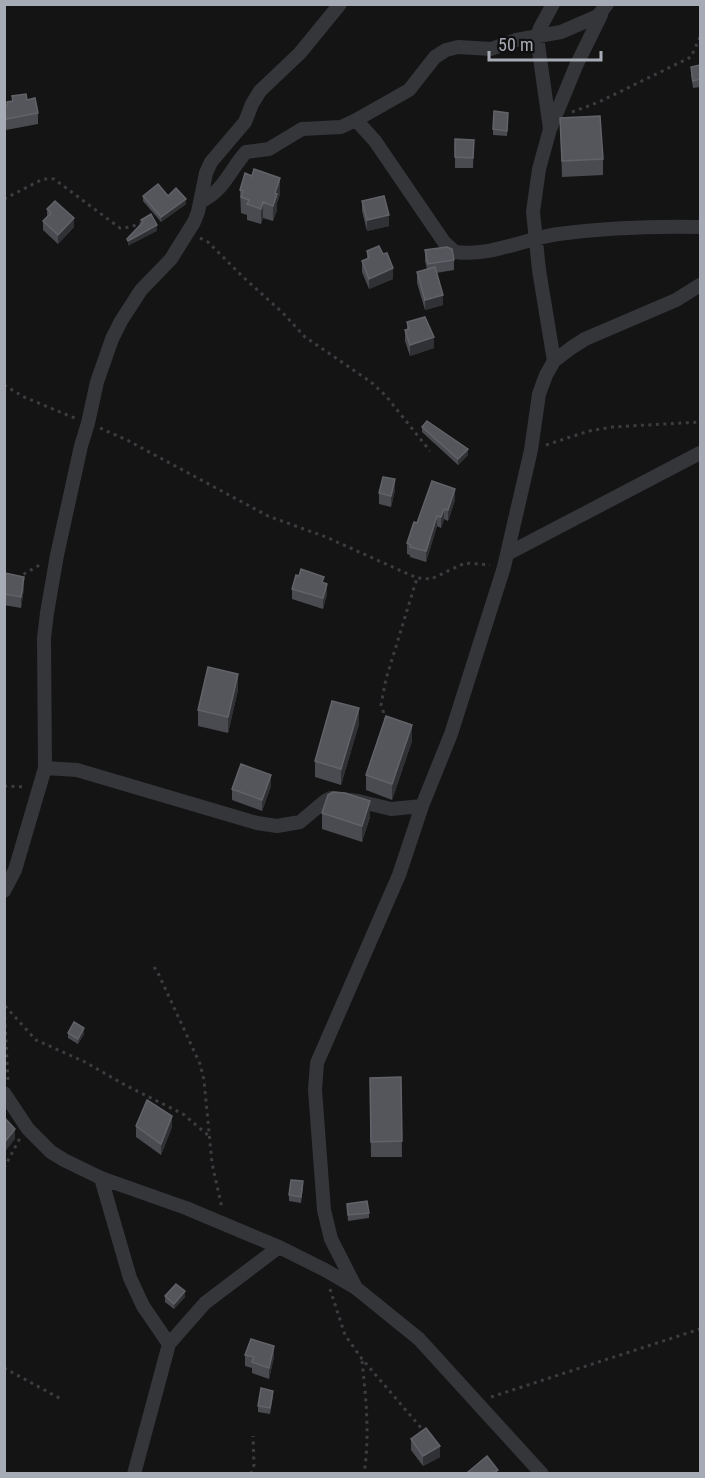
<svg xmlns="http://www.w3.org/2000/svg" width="705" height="1478" font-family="'Roboto Condensed',sans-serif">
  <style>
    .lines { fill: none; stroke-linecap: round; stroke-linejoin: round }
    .path { stroke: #3b3d41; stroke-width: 3; stroke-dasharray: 3 4.5; stroke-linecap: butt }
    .street { stroke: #35363a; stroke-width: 14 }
    .wall { fill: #4a4b50 }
    .shaded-wall { fill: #303134 }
    .building { fill: #54565b; stroke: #616369; stroke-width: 1.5 }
  </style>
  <rect width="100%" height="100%" fill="#141415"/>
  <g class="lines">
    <path class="path" d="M 572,112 L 599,102 L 691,57 L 700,37
      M 4,199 L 43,179 L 54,179 L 120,228 L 131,227 L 145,221
      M 200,238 L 208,242 L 242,276 L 283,313 L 305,337 L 371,382 L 386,396 L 430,451
      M 4,385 L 24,397 L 77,419
      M 100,428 L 127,440 L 268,516 L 326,537 L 417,578 L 431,579 L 465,563 L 490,565
      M 546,445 L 589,431 L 612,427 L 700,422
      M 17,578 L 43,563
      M 386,720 L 381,705 L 386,679 L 417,578
      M 4,786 L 25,787
      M 154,967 L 159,975 L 200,1064 L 204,1080 L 212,1163 L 222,1208
      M 4,1002 L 8,1081
      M 5,1006 L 36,1040 L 85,1062 L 125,1085 L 183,1114 L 209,1136
      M 4,1168 L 20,1138
      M 330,1289 L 345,1335 L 362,1359 L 422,1429
      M 362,1361 C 366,1399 370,1435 364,1474
      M 4,1368 L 61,1399
      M 491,1397 L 700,1329
      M 251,1474 L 254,1465 L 253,1436"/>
    <path class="street" d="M 553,4 L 540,28 L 537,37 L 550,129 L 539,169 L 533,212 L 539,270 L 554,361
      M 356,120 L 375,141 L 444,242 L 455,252 C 491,257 523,239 558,234 C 605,228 653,226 700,227
      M 550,129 L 576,66 L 601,15
      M 200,202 C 225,190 229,171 246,152 L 269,149 L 302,129 L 341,127 L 356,120 L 409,90 L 435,57 L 446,50 L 458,47 L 491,49 L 516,40 L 561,32 L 598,16 L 607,4
      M 507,554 L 700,453
      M 45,768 L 77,770 L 257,823 L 277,826 L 300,822 L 325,801 L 331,798 L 358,801 L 391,809 L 422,806
      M 4,891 L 15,870 L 45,768 L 44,638 L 47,613 L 57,555 L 81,446 L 88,423 L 97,382 L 112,339 L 121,321 L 141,290 L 171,259 L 194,222 L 198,212 L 206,173 L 211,162 L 245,122 L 252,104 L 260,91 L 300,53 L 340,4
      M 4,1093 L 28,1129 L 51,1152 L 64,1160 L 101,1178 L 186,1208 L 279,1247 L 325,1270 L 356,1288 L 419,1339 L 542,1474
      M 101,1178 L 130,1278 L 143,1306 L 169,1344
      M 356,1288 L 331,1239 L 324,1210 L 315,1090 L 317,1063 L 399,875 L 422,806 L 451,734 L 504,567 L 531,450 L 539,394 L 546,375 L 554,361 L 571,348 L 585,339 L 676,300 L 700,285
      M 134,1474 L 169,1344 L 205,1303 L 279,1247"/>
  </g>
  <path class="wall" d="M 700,65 L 700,87 L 693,88 L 691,75 L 691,67 Z
    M 12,96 L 27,100 L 38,113 L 38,124 L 6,130 L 4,125 L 4,107 L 7,106 L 7,102 L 12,102 Z
    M 508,118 L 507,136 L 493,135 L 493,129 Z
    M 560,118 L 603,159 L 603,175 L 562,177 Z
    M 455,139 L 474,140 L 473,168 L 455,168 Z
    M 240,190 L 280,194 L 277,203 L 277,210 L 273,221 L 263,218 L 261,224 L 247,220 L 247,215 L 241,213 Z
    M 143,196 L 168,196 L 186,204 L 161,222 L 143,201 Z
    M 362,201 L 389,226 L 367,231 L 362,211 Z
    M 47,209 L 74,227 L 58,244 L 43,230 L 43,221 L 47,217 Z
    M 425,250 L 454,260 L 454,270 L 436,273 L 443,305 L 425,310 L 417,283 L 417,272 L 427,269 L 425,261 Z
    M 367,251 L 393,279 L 369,289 L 362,272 L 362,261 L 367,259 Z
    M 407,322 L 434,348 L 410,356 L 405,341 L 405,330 L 407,329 Z
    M 422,427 L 468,455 L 458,465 L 422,432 Z
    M 395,490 L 391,507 L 379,504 L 379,493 Z
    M 455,500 L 448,521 L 444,519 L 441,528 L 437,526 L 426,562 L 410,557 L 410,555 L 407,554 L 407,543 L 417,523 Z
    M 4,578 L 24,588 L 21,608 L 4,605 Z
    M 292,589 L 327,594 L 323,609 L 292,599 Z
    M 238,690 L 228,733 L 198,726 L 198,710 Z
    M 359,724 L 341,785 L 315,777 L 315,761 Z
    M 412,741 L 392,800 L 366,790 L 366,775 Z
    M 271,786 L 262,811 L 232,800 L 232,789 Z
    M 322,813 L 370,817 L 362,842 L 322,829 Z
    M 68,1033 L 84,1034 L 78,1044 L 68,1038 Z
    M 401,1077 L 402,1157 L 371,1157 L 370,1078 Z
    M 136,1126 L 172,1127 L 161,1155 L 136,1137 Z
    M 303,1187 L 301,1203 L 289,1201 L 289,1195 Z
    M 347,1204 L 369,1213 L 369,1218 L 348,1221 Z
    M 165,1296 L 185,1297 L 174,1309 L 165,1302 Z
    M 245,1355 L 274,1357 L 269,1379 L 252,1373 L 252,1368 L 245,1366 Z
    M 273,1396 L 270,1414 L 258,1412 L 258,1406 Z
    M 411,1439 L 440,1457 L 423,1466 L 411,1450 Z"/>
  <path class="shaded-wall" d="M 280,178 L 280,194 L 277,203 L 277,210 L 273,221 L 273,206 L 275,193 Z
    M 186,199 L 186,204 L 161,222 L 161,217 Z
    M 263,202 L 263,218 L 261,224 L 261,209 Z
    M 389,215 L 389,226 L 367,231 L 367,220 Z
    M 74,218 L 74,227 L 58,244 L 58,235 Z
    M 157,225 L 157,231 L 128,246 L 128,241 Z
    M 393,268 L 393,279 L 369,289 L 369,279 Z
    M 443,295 L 443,305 L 425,310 L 425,300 Z
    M 434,337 L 434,348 L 410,356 L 410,345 Z
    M 468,449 L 468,455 L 458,465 L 458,459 Z
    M 395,479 L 395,490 L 391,507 L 391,496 Z
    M 455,489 L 455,500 L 448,521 L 448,510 Z
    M 444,509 L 444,519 L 441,528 L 441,517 Z
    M 437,516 L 437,526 L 426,562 L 426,551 Z
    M 24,577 L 24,588 L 21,608 L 21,597 Z
    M 327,584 L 327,594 L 323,609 L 323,598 Z
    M 238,674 L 238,690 L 228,733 L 228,717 Z
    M 359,708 L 359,724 L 341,785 L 341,769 Z
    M 412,725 L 412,741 L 392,800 L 392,784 Z
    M 271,775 L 271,786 L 262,811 L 262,800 Z
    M 370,801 L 370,817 L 362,842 L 362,826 Z
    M 84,1028 L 84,1034 L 78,1044 L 78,1039 Z
    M 172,1116 L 172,1127 L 161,1155 L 161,1144 Z
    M 15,1129 L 15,1139 L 4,1153 L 4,1143 Z
    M 185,1291 L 185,1297 L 174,1309 L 174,1304 Z
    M 274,1346 L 274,1357 L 269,1379 L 269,1368 Z
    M 440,1446 L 440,1457 L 423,1466 L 423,1456 Z"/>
  <path class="building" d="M 700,65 L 700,79 L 693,81 L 691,67 Z
    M 26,94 L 27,100 L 35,98 L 38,113 L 6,119 L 4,107 L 7,106 L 7,102 L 13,101 L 12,96 Z
    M 494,111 L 508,113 L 507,131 L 493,129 Z
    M 600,116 L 603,159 L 562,161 L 560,118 Z
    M 455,139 L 474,140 L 473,158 L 455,157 Z
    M 254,169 L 280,178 L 275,193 L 277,194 L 273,206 L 263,202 L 261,209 L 247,204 L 249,200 L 241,197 L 243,191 L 240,190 L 245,173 L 252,176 Z
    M 158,184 L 168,196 L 176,188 L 186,199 L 161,217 L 143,196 Z
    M 384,196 L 389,215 L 367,220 L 362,201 Z
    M 55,201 L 74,218 L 58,235 L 43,221 L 51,213 L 47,209 Z
    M 151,214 L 157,225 L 128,241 L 127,239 L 143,222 L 141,220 Z
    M 379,246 L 383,254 L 387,253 L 393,268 L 369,279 L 362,261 L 369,258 L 367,251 Z
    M 447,247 L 452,249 L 454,260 L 428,264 L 425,250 Z
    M 435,267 L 443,295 L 425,300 L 417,272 Z
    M 425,317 L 434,337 L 410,345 L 405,330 L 409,329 L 407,322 Z
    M 427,421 L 468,449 L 458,459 L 422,427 Z
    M 383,477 L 395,479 L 391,496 L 379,493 Z
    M 432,481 L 455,489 L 448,510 L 444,509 L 441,517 L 437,516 L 426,551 L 410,547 L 411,545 L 407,543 L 414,522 L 417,523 Z
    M 301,569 L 324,577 L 322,582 L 327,584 L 323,598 L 292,589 L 296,575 L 299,576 Z
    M 5,573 L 24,577 L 21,597 L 4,594 Z
    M 208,667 L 238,674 L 228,717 L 198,710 Z
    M 332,701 L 359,708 L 341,769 L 315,761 Z
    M 386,716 L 412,725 L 392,784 L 366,775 Z
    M 241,764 L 271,775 L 262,800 L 232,789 Z
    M 333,792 L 345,793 L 370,801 L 362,826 L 322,813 L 328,795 Z
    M 74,1022 L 84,1028 L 78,1039 L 68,1033 Z
    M 401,1077 L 402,1141 L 371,1142 L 370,1078 Z
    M 147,1100 L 172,1116 L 161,1144 L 136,1126 Z
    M 4,1117 L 15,1129 L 4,1143 Z
    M 291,1180 L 303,1181 L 301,1197 L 289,1195 Z
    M 367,1201 L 369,1213 L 348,1215 L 347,1204 Z
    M 176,1284 L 185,1291 L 174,1304 L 165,1296 Z
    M 251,1339 L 274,1346 L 269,1368 L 252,1362 L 254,1357 L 245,1355 Z
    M 261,1388 L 273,1391 L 270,1408 L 258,1406 Z
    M 426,1428 L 440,1446 L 423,1456 L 411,1439 Z
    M 487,1456 L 498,1470 L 494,1473 L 470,1473 L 468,1472 Z"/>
  <rect width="705" height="1478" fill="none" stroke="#a7abb5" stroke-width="12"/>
  <path d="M489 51v9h112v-9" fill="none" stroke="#a7abb5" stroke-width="3"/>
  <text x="498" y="51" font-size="18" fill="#a7abb5" stroke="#0f0f10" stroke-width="4.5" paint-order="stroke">50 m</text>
</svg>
